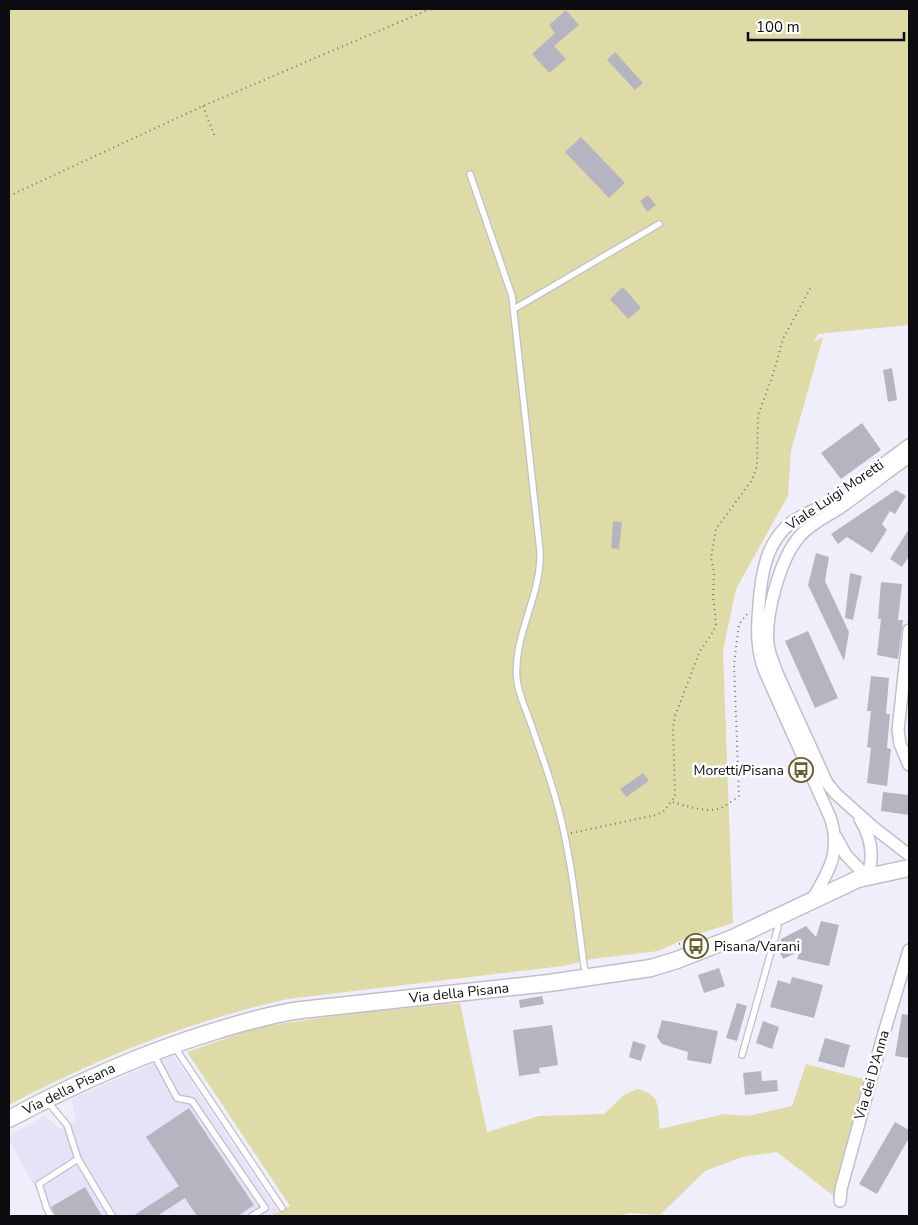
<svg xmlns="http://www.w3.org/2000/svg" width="918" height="1225" font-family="'Nunito Sans',sans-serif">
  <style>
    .built { fill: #e6e2f7 }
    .green { fill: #dfdba6 }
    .building { fill: #b7b4c2 }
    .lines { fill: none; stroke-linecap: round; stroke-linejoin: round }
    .lane-casing { stroke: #c1becc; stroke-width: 8 }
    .street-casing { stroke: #c1becc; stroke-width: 14 }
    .secondary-casing { stroke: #c1becc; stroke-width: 19 }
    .path { stroke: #74727b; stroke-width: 2; stroke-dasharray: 1 4; stroke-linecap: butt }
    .lane { stroke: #fff; stroke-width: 5.5 }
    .street { stroke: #fff; stroke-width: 11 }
    .secondary { stroke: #fff; stroke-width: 16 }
    .labels { text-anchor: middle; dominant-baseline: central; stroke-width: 5; stroke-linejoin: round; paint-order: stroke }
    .street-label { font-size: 14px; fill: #0c0b0f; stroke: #fefefe }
    .poi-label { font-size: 14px; fill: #0c0b0f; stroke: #fefefe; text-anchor: end }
  </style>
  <rect width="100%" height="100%" fill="#f1eefc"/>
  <path class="built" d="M 173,1055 L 278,1212 L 270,1216 L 51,1216 L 9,1140 L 9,1135 L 45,1116 L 60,1129 L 67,1125 L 76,1120 L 71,1099 Z"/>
  <path class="green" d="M 9,9 L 909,9 L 909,325 L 818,334 L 814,342 L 823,337 L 791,451 L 788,496 L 736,589 L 723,651 L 733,923 L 688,937 L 659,951 L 592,959 L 563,966 L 288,999 C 186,1022 100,1057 9,1105 Z
    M 460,1003 L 487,1132 L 539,1116 L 604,1114 L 624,1095 L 637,1089 C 662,1094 657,1108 660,1129 L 724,1114 L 748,1116 L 792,1106 L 806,1064 L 867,1080 L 835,1197 L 777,1152 L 742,1157 L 705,1171 L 660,1215 L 629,1213 L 620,1216 L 270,1216 L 290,1206 L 187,1052 L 260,1027 L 352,1013 Z"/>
  <path class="building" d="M 566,10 L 579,25 L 554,46 L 566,59 L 549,73 L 532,54 L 555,33 L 549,25 Z
    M 615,52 L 643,83 L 635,90 L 607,60 Z
    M 581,137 L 625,183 L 609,198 L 565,152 Z
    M 648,195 L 656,205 L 647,212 L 640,201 Z
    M 623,287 L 641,308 L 628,319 L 610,299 Z
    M 892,368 L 897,400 L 888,402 L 883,370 Z
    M 862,423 L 881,450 L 841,479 L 821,453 Z
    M 896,490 L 906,496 L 895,514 L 890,511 L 882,524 L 887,530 L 872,553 L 847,537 L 838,544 L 831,534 Z
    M 613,521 L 622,522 L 619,549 L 611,548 Z
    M 909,529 L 909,556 L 902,567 L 890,559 Z
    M 816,553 L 829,557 L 825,581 L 849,632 L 844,661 L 808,585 Z
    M 850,573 L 862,576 L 853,620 L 845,618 Z
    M 881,582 L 902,584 L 898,620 L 903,620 L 898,659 L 877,655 L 881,619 L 878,619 Z
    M 808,631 L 838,698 L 815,708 L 785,641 Z
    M 871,676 L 889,678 L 886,714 L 890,714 L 887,748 L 891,749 L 887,786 L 867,783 L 871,748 L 867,747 L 871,711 L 867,711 Z
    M 643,773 L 649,781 L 626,797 L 620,789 Z
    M 883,792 L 909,795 L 909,815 L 881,811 Z
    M 821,921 L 839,925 L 829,966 L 797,959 L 800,951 L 783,959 L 779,951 L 781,939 L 806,926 L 816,937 Z
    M 719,968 L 725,986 L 704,993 L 698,975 Z
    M 792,977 L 823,985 L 814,1018 L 770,1007 L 778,980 L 790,984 Z
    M 542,996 L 544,1004 L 520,1008 L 519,1000 Z
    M 737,1003 L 747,1006 L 737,1041 L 726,1038 Z
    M 902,1014 L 909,1015 L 909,1058 L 895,1056 Z
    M 662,1020 L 718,1031 L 711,1064 L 687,1060 L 688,1052 L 662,1044 L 657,1037 Z
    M 763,1021 L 779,1027 L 772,1049 L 756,1043 Z
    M 552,1025 L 558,1065 L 539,1068 L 540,1073 L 519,1076 L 513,1030 Z
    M 825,1038 L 850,1045 L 844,1068 L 818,1061 Z
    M 633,1041 L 646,1045 L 641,1061 L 629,1057 Z
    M 761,1071 L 762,1081 L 777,1080 L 778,1091 L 745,1095 L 743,1073 Z
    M 189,1108 L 254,1205 L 238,1216 L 197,1216 L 185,1198 L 157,1216 L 133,1216 L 179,1186 L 146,1137 Z
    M 895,1122 L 909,1130 L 909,1138 L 877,1194 L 859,1184 Z
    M 85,1187 L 102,1216 L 56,1216 L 51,1207 Z"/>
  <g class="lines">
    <defs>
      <path id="lane" d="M 470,174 L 512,296 L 540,551 C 542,596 512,636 517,681 C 519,695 525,708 530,721 C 538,745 547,769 554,793 C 571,849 576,908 584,966 L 587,976
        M 514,309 L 659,224
        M 174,1046 L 282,1208
        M 153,1053 L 177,1098 L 192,1101 L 265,1208 L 252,1216
        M 742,1055 L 778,927 L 775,921
        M 47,1101 L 67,1125 L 78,1159 L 112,1216
        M 51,1216 L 47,1209 L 39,1184 L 78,1159"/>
      <path id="street" d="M 909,457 C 886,473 864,491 841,507 C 828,516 811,523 800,536 C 780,558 765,615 768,644 C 769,654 774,664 777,673 L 827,783 L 836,794 L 873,827 L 909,855
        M 909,630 L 898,730 L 900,744 L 909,765
        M 836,837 L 846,855 L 867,877 C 875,856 871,837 860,819
        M 812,900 C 829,871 842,851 830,817 L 765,672 C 756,650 757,628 759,605 C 761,575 766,541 792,522 C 804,513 819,509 832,501 C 859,483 884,463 909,445
        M 840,1201 L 841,1189 L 883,1036 L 909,950"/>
      <path id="secondary" d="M 9,1119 C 74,1084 141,1054 212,1032 C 241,1023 271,1014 301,1010 L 549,983 L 651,968 L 677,960 L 733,938 L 858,879 L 909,868"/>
    </defs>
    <use href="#lane" class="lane-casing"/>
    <use href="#street" class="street-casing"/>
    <use href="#secondary" class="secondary-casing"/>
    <path class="path" d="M 203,106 L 215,137
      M 9,196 L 203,106 L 430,9
      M 673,802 C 686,806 704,812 718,809 C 725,807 733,800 739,796 L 734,664 L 739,624 L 747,614
      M 571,833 L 656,815 L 664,811 L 675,796 L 673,727 L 675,716 L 700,651 L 713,632 L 716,624 L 713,596 L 714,572 L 711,558 L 716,529 L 752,480 L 757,466 L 758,415 L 773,375 L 783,339 L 811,287
      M 679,944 L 700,936"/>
    <use href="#lane" class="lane"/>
    <use href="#street" class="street"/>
    <use href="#secondary" class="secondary"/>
  </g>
  <defs>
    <symbol id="bus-ring" viewBox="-11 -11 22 22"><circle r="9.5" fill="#fefefe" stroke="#645f2b" stroke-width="1.5"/><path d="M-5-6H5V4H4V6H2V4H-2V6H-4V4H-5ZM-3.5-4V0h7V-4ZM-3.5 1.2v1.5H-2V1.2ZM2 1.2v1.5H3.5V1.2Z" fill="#645f2b"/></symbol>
  </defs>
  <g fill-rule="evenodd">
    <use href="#bus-ring" x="787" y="756" width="28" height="28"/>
    <use href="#bus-ring" x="682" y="932" width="28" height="28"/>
  </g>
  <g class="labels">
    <g class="street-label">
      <text transform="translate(835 495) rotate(-34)">Viale Luigi Moretti</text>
      <text transform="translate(459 993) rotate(-6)">Via della Pisana</text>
      <text transform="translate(872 1075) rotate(-74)">Via dei D’Anna</text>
      <text transform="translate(69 1089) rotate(-26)">Via della Pisana</text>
    </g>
    <g class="poi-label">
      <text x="784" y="770">Moretti/Pisana</text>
      <text x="714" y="946" text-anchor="start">Pisana/Varani</text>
    </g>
  </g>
  <rect width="918" height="1225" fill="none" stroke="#0c0b0f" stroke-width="20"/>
  <path d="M748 32v8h156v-8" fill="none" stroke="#0c0b0f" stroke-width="2.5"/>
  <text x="756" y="32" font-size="15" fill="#0c0b0f" stroke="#fefefe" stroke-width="4" paint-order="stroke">100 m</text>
</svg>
